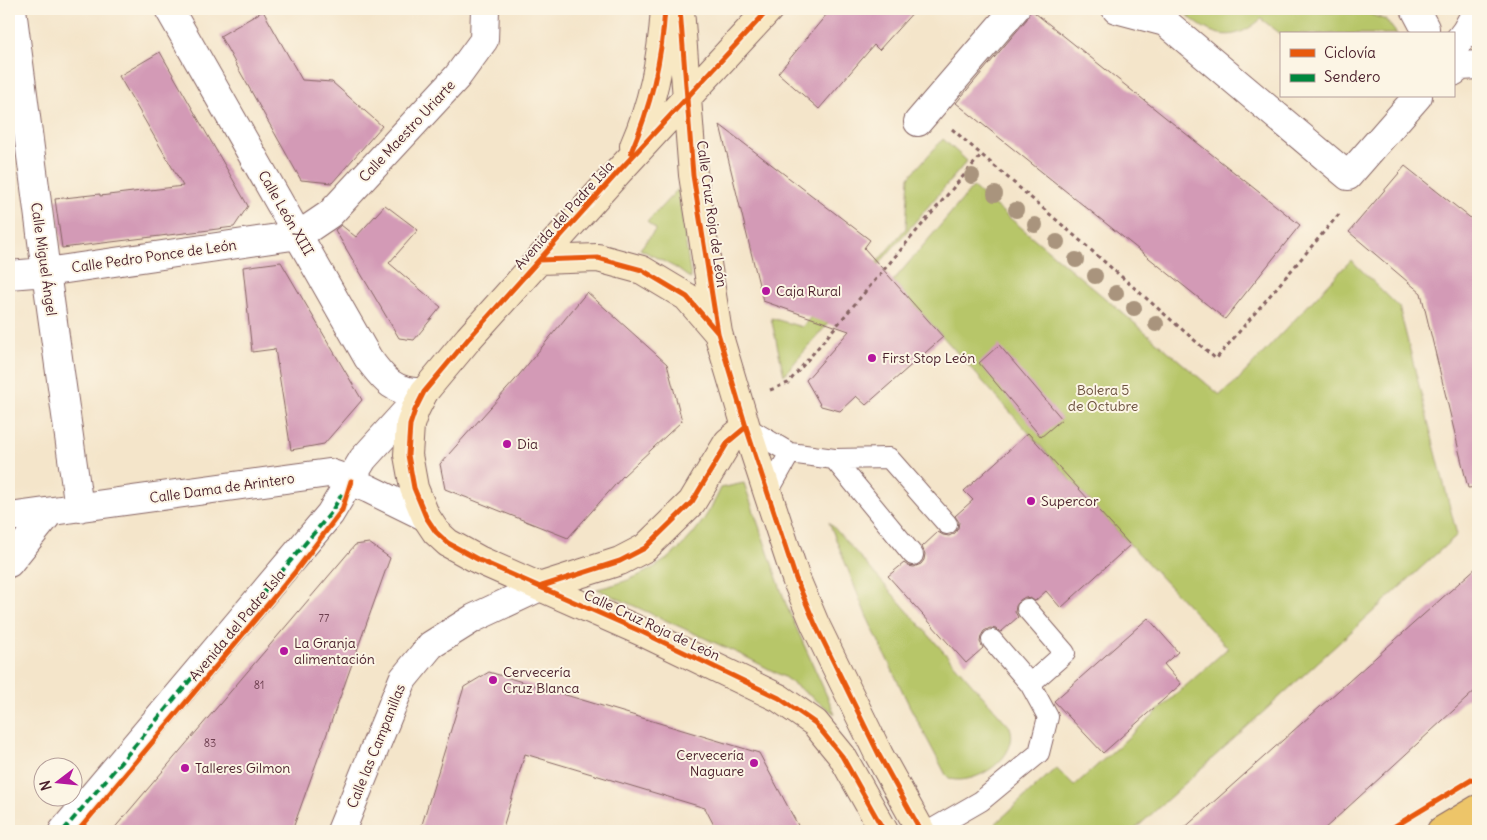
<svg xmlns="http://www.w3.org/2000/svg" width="1487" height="840" font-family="Delius,sans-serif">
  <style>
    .green { fill: #b7c669; stroke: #80724a }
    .building { fill: #d39ab6 }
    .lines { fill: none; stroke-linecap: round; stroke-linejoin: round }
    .lane-casing { stroke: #866463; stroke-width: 22 }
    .street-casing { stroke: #866463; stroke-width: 30 }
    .secondary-casing { stroke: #866463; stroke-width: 30 }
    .primary-casing { stroke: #866463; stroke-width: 30 }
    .path { stroke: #866463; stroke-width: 3; stroke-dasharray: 4 4; stroke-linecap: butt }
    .lane { stroke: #fff; stroke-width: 20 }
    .street { stroke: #fff; stroke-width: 28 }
    .secondary { stroke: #f8e8c3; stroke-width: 28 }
    .primary { stroke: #edc569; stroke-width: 28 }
    .quiet { stroke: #00873e; stroke-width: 4; stroke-dasharray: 8 4; stroke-linecap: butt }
    .cycleway-casing { stroke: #fcf5e5; stroke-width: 8 }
    .cycleway { stroke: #e8590c; stroke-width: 5 }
    .tree { fill: #a9947d }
    .poi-dot { fill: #b5179e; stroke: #fcf5e5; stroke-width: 2 }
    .labels { text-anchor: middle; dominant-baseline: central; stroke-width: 4; stroke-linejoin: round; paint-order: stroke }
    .number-label { font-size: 11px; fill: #6c3e4e }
    .street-label { font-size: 14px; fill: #4a1f2b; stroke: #fcf5e5 }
    .poi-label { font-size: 14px; fill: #4a1f2b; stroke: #fcf5e5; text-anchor: start }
    .park-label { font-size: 14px; fill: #6b513e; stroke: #fcf5e5 }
  </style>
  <rect width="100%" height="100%" fill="#fcf5e5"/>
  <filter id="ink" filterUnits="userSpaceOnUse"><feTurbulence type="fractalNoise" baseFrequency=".02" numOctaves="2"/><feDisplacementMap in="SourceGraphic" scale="10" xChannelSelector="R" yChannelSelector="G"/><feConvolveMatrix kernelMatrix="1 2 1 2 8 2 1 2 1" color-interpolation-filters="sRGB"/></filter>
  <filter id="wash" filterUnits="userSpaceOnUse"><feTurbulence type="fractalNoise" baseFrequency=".0096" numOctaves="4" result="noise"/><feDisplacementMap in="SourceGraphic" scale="20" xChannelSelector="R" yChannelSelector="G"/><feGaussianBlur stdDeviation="1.12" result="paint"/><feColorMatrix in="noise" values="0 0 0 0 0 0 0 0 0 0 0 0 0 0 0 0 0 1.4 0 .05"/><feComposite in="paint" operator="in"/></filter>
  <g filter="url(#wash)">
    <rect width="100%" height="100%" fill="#f4e5ca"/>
    <path class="green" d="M 1180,9 L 1256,9 L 1369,14 L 1386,20 L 1397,34 L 1281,34 L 1261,19 C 1230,47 1207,34 1180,9 Z
      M 943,139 L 967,161 L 784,375 L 771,318 L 802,327 L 838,286 L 860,282 L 906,228 L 909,177 Z
      M 973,187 L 1220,395 L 1237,381 L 1351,260 L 1399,307 L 1457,535 L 1133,831 L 997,831 L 993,826 L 1056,768 L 1074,786 L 1228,648 L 1104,517 L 893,281 Z
      M 678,189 L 691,279 L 676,268 L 640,249 L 656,229 L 647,222 Z
      M 744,483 L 787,607 L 835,714 L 784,677 L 744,656 L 597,589 C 657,576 695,545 721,488 Z
      M 829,522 L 1010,727 C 1021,756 976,786 950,779 L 946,775 L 909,705 L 866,615 Z"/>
    <g id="blocks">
      <path class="building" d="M 831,9 L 916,9 L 879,50 L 874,45 L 819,109 L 778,73 Z
        M 1030,9 L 1300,225 L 1225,319 L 956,103 L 1027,19 Z
        M 263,11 L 302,80 L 332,82 L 382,126 L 332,183 L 301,180 L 220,36 Z
        M 160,52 L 248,206 L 234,227 L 62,248 L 55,199 L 100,194 L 100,196 L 183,186 L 119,76 Z
        M 720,125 L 870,240 L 864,248 L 943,337 L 866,405 L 856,396 L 840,411 L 821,406 L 806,380 L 849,331 L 763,301 Z
        M 1405,166 L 1478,224 L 1478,487 L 1468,488 L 1421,293 L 1349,232 Z
        M 385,205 L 418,230 L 389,263 L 441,307 L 414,340 L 399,338 L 335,230 L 341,225 L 356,237 Z
        M 281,262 L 362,400 L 324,444 L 291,450 L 275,349 L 252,352 L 243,267 Z
        M 587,292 L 667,364 L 682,421 L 623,476 L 568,538 L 445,489 L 440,464 L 515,380 Z
        M 999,345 L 1062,419 L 1041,437 L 979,363 Z
        M 1028,433 L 1130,545 L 1061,608 L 1046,591 L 1035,601 L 1030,598 L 1025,597 L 1020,600 L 1016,606 L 1015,612 L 1018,617 L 1001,632 L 996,629 L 990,628 L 984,631 L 981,636 L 980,642 L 983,648 L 966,663 L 888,576 L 904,563 L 908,566 L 914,567 L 921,564 L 924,560 L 925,554 L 922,547 L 938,532 L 943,535 L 949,536 L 955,533 L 958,528 L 959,522 L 955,516 L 973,500 L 964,491 Z
        M 369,543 L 390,558 L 292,831 L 112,831 L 355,545 Z
        M 1478,566 L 1478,688 L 1322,831 L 1181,831 Z
        M 1148,618 L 1178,652 L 1164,664 L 1181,684 L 1103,753 L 1054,701 Z
        M 489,672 L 759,753 L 801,831 L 717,831 L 705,808 L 525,754 L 502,831 L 420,831 L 464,687 Z"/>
    </g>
  </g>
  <g filter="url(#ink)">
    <use href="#blocks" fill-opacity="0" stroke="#866463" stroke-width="1"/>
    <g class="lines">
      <defs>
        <path id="lane" d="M 746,427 L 790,453 L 834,459 L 913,555
          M 834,459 L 889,458 L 947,524
          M 768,492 L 790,453
          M 1027,609 L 1065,653 L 1030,684
          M 929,831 L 981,801 L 1039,753 L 1048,717 L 1030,684 L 992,640"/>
        <path id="street" d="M 12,9 L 46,272 L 79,508
          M 169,9 L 368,358 C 384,380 395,394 424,392
          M 1116,9 L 1165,22 L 1348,176 L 1418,96
          M 1415,9 L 1425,28 L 1425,34
          M 1453,48 L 1466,31 L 1478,9
          M 1453,72 L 1461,66 L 1478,65
          M 918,122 L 1015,9
          M 9,275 L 46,272 L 299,235 L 330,214 L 457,77 L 484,40 L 485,9
          M 9,517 L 329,473 L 338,476 L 369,489 L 426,517
          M 9,563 L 50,512
          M 63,831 L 330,514 L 363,459 L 423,393
          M 341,831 L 403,679 L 431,645 L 474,618 L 542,586"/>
        <path id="secondary" d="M 680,9 L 693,175 L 718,333 L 746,427 L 796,579 L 815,624 L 879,755 L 921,831
          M 769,9 L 619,171 L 469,338 L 424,392 L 415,410 L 410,425 L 408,455 L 414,488 L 426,517 L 436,532 L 448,543 L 479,560 L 640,631 L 779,698 L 815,723 L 842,756 L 884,831
          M 634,146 C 653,103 662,56 665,9
          M 539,260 L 598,258 L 642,270 L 687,297 L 718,333
          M 542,586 L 620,561 L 645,548 L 692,502 L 728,442 L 746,427"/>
        <path id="primary" d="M 1441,831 L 1478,809"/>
      </defs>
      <use href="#lane" class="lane-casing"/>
      <use href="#street" class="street-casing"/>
      <use href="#secondary" class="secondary-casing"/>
      <use href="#primary" class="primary-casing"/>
      <path class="path" d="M 952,129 L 1216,359 L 1340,213
        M 770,390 L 788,383 L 981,155"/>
      <use href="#lane" class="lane"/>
      <use href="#street" class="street"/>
      <use href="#secondary" class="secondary"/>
      <use href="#primary" class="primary"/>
      <path class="quiet" d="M 63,831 L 330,514 L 342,494"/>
      <defs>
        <path id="cycleway" d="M 680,9 L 693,175 L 718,333 L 746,427 L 796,579 L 815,624 L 879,755 L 921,831
          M 769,9 L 619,171 L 469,338 L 424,392 L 415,410 L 410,425 L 408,455 L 414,488 L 426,517 L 436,532 L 448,543 L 479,560 L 640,631 L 779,698 L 815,723 L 842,756 L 884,831
          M 631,152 C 651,106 662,59 665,9
          M 539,260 L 598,258 L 642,270 L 687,297 L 718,333
          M 542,586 L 620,561 L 645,548 L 692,502 L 728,442 L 746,427
          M 78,831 L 295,572 L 342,510 L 351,481
          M 1387,831 L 1478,776"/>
      </defs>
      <use href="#cycleway" class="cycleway-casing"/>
      <use href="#cycleway" class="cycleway"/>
    </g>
    <g class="tree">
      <circle cx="972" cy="176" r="8"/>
      <circle cx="995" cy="194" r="8"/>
      <circle cx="1016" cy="210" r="8"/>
      <circle cx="1035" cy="225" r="8"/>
      <circle cx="1057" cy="242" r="8"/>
      <circle cx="1076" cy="260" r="8"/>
      <circle cx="1095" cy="276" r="8"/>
      <circle cx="1116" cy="293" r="8"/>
      <circle cx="1134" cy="308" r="8"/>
      <circle cx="1156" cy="324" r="8"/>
    </g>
  </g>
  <g class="poi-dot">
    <circle cx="766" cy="291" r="5"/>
    <circle cx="872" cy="358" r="5"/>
    <circle cx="507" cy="444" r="5"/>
    <circle cx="1031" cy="501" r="5"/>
    <circle cx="284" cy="651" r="5"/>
    <circle cx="493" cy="680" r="5"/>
    <circle cx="754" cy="763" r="5"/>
    <circle cx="185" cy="768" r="5"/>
  </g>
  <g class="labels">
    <g class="number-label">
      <text x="324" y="618">77</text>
      <text x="259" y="685">81</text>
      <text x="210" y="743">83</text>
    </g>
    <g class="street-label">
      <text transform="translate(407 131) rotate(-47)">Calle Maestro Uriarte</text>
      <text transform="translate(286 213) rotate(60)">Calle León XIII</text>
      <text transform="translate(712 214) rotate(82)">Calle Cruz Roja de León</text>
      <text transform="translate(564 215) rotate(-48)">Avenida del Padre Isla</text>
      <text transform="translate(154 256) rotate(-8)">Calle Pedro Ponce de León</text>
      <text transform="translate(44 259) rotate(82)">Calle Miguel Ángel</text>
      <text transform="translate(222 488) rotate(-8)">Calle Dama de Arintero</text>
      <text transform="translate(237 625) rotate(-50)">Avenida del Padre Isla</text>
      <text transform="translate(652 625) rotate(25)">Calle Cruz Roja de León</text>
      <text transform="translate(376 746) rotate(-68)">Calle las Campanillas</text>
    </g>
    <g class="poi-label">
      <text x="776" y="291">Caja Rural</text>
      <text x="882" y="358">First Stop León</text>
      <text x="517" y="444">Dia</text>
      <text x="1041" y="501">Supercor</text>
      <text x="294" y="643">La Granja<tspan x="294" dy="16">alimentación</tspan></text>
      <text x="503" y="672">Cervecería<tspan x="503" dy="16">Cruz Blanca</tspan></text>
      <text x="744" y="755" text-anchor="end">Cervecería<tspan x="744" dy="16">Naguare</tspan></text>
      <text x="195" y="768">Talleres Gilmon</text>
    </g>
    <g class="park-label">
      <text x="1103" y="390">Bolera 5<tspan x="1103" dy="16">de Octubre</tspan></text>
    </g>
  </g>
  <rect width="1487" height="840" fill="none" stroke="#fcf5e5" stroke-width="30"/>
  <rect x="1280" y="32" width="175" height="65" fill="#fcf5e5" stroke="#b59f9b"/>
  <rect x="1290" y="49" width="25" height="8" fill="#e8590c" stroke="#b59f9b"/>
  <text x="1324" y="58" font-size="15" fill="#4a1f2b">Ciclovía</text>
  <rect x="1290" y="74" width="25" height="8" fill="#00873e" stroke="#b59f9b"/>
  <text x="1324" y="82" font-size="15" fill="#4a1f2b">Sendero</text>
  <g transform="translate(58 782) rotate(254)"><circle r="24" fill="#fcf5e5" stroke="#b59f9b"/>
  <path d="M0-4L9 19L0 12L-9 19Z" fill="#b5179e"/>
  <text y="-8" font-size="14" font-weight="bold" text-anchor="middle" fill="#4a1f2b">N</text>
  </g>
</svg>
